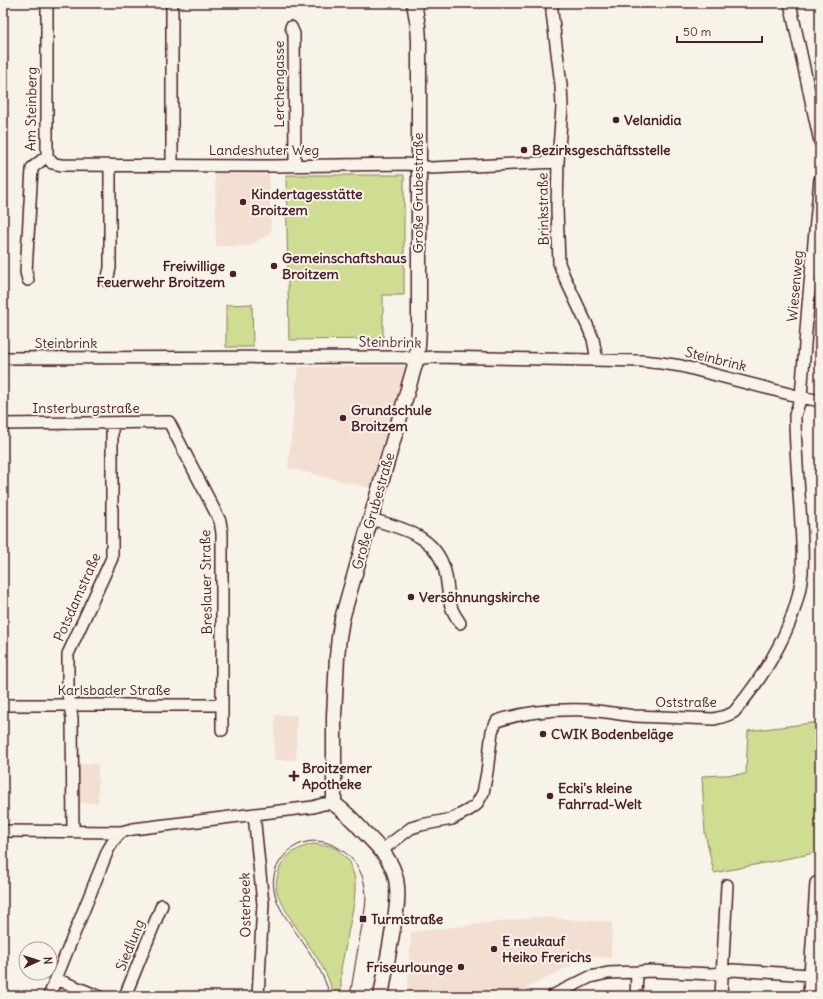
<svg xmlns="http://www.w3.org/2000/svg" width="823" height="999" font-family="Delius,sans-serif">
  <style>
    .built { fill: #f2dfd1 }
    .green { fill: #cedd91; stroke: #8c7e5e }
    .lines { fill: none; stroke-linecap: round; stroke-linejoin: round }
    .minor-casing { stroke: #4a1f2b; stroke-width: 14 }
    .tertiary-casing { stroke: #4a1f2b; stroke-width: 17 }
    .minor { stroke: #f7f3e8; stroke-width: 11 }
    .tertiary { stroke: #f7f3e8; stroke-width: 14 }
    .tram { stroke: #4a1f2b; stroke-width: 1 }
    .poi-dot { fill: #4a1f2b; stroke: #f7f3e8; stroke-width: 1.5 }
    .labels { text-anchor: middle; dominant-baseline: central; stroke-width: 4; stroke-linejoin: round; paint-order: stroke }
    .street-label { font-size: 14px; fill: #4a1f2b; stroke: #f7f3e8 }
    .poi-label { font-size: 14px; font-weight: bold; fill: #4a1f2b; stroke: #f7f3e8; text-anchor: start }
  </style>
  <rect width="100%" height="100%" fill="#f7f3e8"/>
  <filter id="ink" filterUnits="userSpaceOnUse"><feTurbulence type="fractalNoise" baseFrequency=".025" numOctaves="2"/><feDisplacementMap in="SourceGraphic" scale="8" xChannelSelector="R" yChannelSelector="G"/><feConvolveMatrix kernelMatrix="1 2 1 2 8 2 1 2 1" color-interpolation-filters="sRGB"/></filter>
  <g filter="url(#ink)">
    <path class="built" d="M 215,170 L 269,170 L 271,233 L 249,246 L 216,246 Z
      M 406,366 L 374,489 L 288,468 L 298,367 Z
      M 275,715 L 297,715 L 296,760 L 274,760 Z
      M 74,764 L 98,764 L 98,803 L 74,803 Z
      M 538,917 L 612,922 L 611,958 L 570,956 L 570,966 L 512,996 L 495,996 L 494,994 L 491,996 L 407,996 L 411,932 Z"/>
    <path class="green" d="M 286,175 L 404,175 L 404,295 L 383,295 L 383,339 L 289,340 Z
      M 252,304 L 253,347 L 226,347 L 226,305 Z
      M 820,722 L 820,852 L 714,873 L 705,833 L 702,776 L 746,774 L 748,731 Z
      M 313,844 L 331,846 L 337,849 L 350,862 L 355,879 L 355,891 L 354,903 L 341,969 L 341,996 L 333,996 C 329,965 297,934 283,905 C 281,901 278,896 277,892 C 276,888 276,883 277,879 C 280,858 293,849 313,844 Z"/>
    <g class="lines">
      <defs>
        <path id="minor" d="M 552,3 L 552,12 L 561,85 L 562,107 L 558,162 L 557,208 L 559,263 L 564,276 L 588,327 L 593,339 L 597,360
          M 790,3 L 820,142
          M 291,27 L 294,34 L 295,165
          M 47,156 L 52,163 L 61,165 L 273,166 L 404,164 L 418,165 L 431,168 L 558,162
          M 47,156 L 47,3
          M 172,165 L 172,3
          M 28,280 L 26,272 L 32,168 L 47,156
          M 107,281 L 110,268 L 110,165
          M 3,358 L 405,357 L 416,361 L 423,358 L 433,357 L 642,361 L 661,363 L 681,366 L 801,397 L 820,401
          M 3,424 L 169,422 L 220,521 L 222,533 L 222,730
          M 371,519 C 404,529 439,536 446,576 C 448,587 448,599 452,609 C 454,614 457,618 460,623
          M 3,703 L 6,705 L 221,705
          M 254,814 L 263,904 L 258,996
          M 3,831 L 121,832 L 133,829 L 313,807 L 323,804 L 334,804
          M 73,831 L 72,718 L 68,694 L 68,654 L 112,558 L 112,423
          M 382,850 L 411,828 L 421,825 L 452,819 L 469,810 L 476,805 L 483,793 L 487,772 L 492,731 L 497,721 C 524,712 558,709 586,710 C 602,711 618,714 634,716 C 661,717 688,718 714,719 C 722,717 728,716 734,712 C 766,674 798,622 802,572 C 803,556 802,540 801,524 C 799,487 795,451 795,415 L 801,397 L 808,305 L 820,179
          M 810,975 L 816,883
          M 56,979 L 98,996
          M 49,996 L 108,850 L 114,840 L 121,832
          M 125,996 L 162,905
          M 552,996 L 590,977 L 608,973 L 637,972 L 649,971 L 712,974 L 722,973 L 732,970 L 810,975 L 809,996
          M 636,996 L 637,972
          M 721,996 L 727,885"/>
        <path id="tertiary" d="M 381,996 L 396,912 C 402,872 390,858 363,831 C 354,821 345,811 334,804 L 334,716 L 337,657 L 339,637 L 342,619 L 349,594 L 416,361 L 418,346 L 419,326 L 419,41 L 418,26 L 414,3"/>
      </defs>
      <use href="#minor" class="minor-casing"/>
      <use href="#tertiary" class="tertiary-casing"/>
      <use href="#minor" class="minor"/>
      <use href="#tertiary" class="tertiary"/>
      <path class="tram" d="M 330,996 C 324,973 311,954 297,934 C 288,920 276,906 274,889 C 272,879 275,868 281,860 C 306,824 354,844 364,882 C 369,900 363,918 360,936 C 357,956 353,976 350,996"/>
    </g>
  </g>
  <g class="poi-dot">
    <circle cx="616" cy="120" r="4"/>
    <circle cx="524" cy="150" r="4"/>
    <circle cx="243" cy="202" r="4"/>
    <circle cx="274" cy="266" r="4"/>
    <circle cx="233" cy="274" r="4"/>
    <circle cx="343" cy="418" r="4"/>
    <circle cx="411" cy="597" r="4"/>
    <circle cx="543" cy="734" r="4"/>
    <path d="M292 770h4v4h4v4h-4v4h-4v-4h-4v-4h4z"/>
    <circle cx="550" cy="796" r="4"/>
    <rect x="359" y="915" width="8" height="8" rx="2"/>
    <circle cx="494" cy="949" r="4"/>
    <circle cx="461" cy="967" r="4"/>
  </g>
  <g class="labels">
    <g class="street-label">
      <text transform="translate(279 84) rotate(-90)">Lerchengasse</text>
      <text transform="translate(31 109) rotate(-89)">Am Steinberg</text>
      <text x="264" y="150">Landeshuter Weg</text>
      <text transform="translate(418 193) rotate(-90)">Große Grubestraße</text>
      <text transform="translate(543 209) rotate(-91)">Brinkstraße</text>
      <text transform="translate(795 286) rotate(-85)">Wiesenweg</text>
      <text transform="translate(390 342) rotate(1)">Steinbrink</text>
      <text x="66" y="343">Steinbrink</text>
      <text transform="translate(716 359) rotate(14)">Steinbrink</text>
      <text x="86" y="408">Insterburgstraße</text>
      <text transform="translate(373 511) rotate(-74)">Große Grubestraße</text>
      <text transform="translate(206 582) rotate(-91)">Breslauer Straße</text>
      <text transform="translate(77 597) rotate(-66)">Potsdamstraße</text>
      <text x="114" y="690">Karlsbader Straße</text>
      <text x="686" y="702">Oststraße</text>
      <text transform="translate(245 905) rotate(-91)">Osterbeek</text>
      <text transform="translate(130 945) rotate(-68)">Siedlung</text>
    </g>
    <g class="poi-label">
      <text x="624" y="120">Velanidia</text>
      <text x="532" y="150">Bezirksgeschäftsstelle</text>
      <text x="251" y="194">Kindertagesstätte<tspan x="251" dy="16">Broitzem</tspan></text>
      <text x="282" y="258">Gemeinschaftshaus<tspan x="282" dy="16">Broitzem</tspan></text>
      <text x="225" y="266" text-anchor="end">Freiwillige<tspan x="225" dy="16">Feuerwehr Broitzem</tspan></text>
      <text x="351" y="410">Grundschule<tspan x="351" dy="16">Broitzem</tspan></text>
      <text x="419" y="597">Versöhnungskirche</text>
      <text x="551" y="734">CWIK Bodenbeläge</text>
      <text x="302" y="768">Broitzemer<tspan x="302" dy="16">Apotheke</tspan></text>
      <text x="558" y="788">Ecki's kleine<tspan x="558" dy="16">Fahrrad-Welt</tspan></text>
      <text x="371" y="919">Turmstraße</text>
      <text x="502" y="941">E neukauf<tspan x="502" dy="16">Heiko Frerichs</tspan></text>
      <text x="453" y="967" text-anchor="end">Friseurlounge</text>
    </g>
  </g>
  <rect width="823" height="999" fill="none" stroke="#f7f3e8" stroke-width="16"/>
  <rect x="8" y="8" width="807" height="983" fill="none" stroke="#4a1f2b" stroke-width="1.5" filter="url(#ink)"/>
  <g transform="translate(38 961) rotate(87)"><circle r="19" fill="#f7f3e8" stroke="#b29e9c"/>
  <path d="M0-3L7 15L0 10L-7 15Z" fill="#4a1f2b"/>
  <text y="-6" font-size="11" font-weight="bold" text-anchor="middle" fill="#4a1f2b">N</text>
  </g>
  <path d="M677 36v6h85v-6" fill="none" stroke="#4a1f2b" stroke-width="2"/>
  <text x="683" y="36" font-size="12" fill="#4a1f2b" stroke="#f7f3e8" stroke-width="3" paint-order="stroke">50 m</text>
</svg>
